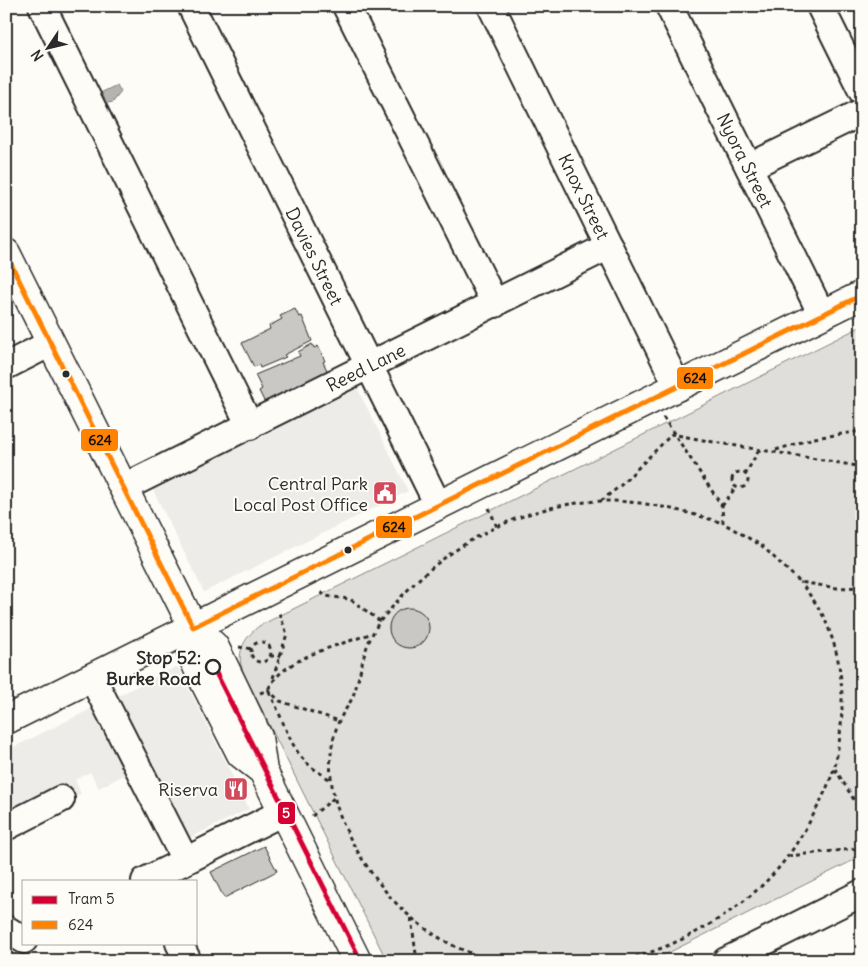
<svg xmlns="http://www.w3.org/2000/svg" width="868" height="967" font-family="Delius,sans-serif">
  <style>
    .built { fill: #edece8 }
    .green { fill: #dfdeda; stroke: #858482 }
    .water { fill: #b5b4b1; stroke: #7e7d7b }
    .building { fill: #c9c8c4; stroke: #2b2b2b }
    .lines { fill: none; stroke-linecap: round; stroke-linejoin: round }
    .minor-casing { stroke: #2b2b2b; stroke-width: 30 }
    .major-casing { stroke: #2b2b2b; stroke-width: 31 }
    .path { stroke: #2b2b2b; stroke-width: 3; stroke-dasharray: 4 4; stroke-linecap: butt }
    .minor { stroke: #fdfcf7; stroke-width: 26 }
    .major { stroke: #fdfcf7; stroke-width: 28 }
    .bus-1-casing { stroke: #fdfcf7; stroke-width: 9 }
    .bus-1 { stroke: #ff8200; stroke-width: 5 }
    .tram-1-casing { stroke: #fdfcf7; stroke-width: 9 }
    .tram-1 { stroke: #d50032; stroke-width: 5 }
    .bus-dot { fill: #2b2b2b; stroke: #fdfcf7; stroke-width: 2 }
    .stop-dot { fill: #fdfcf7; stroke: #2b2b2b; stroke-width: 2.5 }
    .labels { text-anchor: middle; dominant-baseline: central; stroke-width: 4; stroke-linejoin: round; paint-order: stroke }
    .street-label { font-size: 18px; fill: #2b2b2b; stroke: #fdfcf7 }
    .poi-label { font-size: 18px; fill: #2b2b2b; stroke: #fdfcf7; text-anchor: end }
    .stop-label { font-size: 18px; font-weight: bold; fill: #2b2b2b; stroke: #fdfcf7; text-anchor: end }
    .line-badge { stroke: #fdfcf7; stroke-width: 2 }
    .badge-label { font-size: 14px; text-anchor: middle; font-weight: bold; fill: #fff }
    .pale-badge-label { font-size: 14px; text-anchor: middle; font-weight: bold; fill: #111 }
  </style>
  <rect width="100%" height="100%" fill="#fdfcf7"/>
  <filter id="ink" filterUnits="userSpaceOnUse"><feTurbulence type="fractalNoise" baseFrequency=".02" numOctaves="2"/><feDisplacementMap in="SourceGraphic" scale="10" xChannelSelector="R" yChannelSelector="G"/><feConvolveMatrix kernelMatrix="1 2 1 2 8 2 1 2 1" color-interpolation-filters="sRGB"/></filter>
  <g filter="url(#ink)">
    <path class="built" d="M 353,379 L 408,491 L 204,592 L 148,480 Z
      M 176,667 L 179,669 L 249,809 L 181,842 L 141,766 L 99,788 L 90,772 L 75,780 L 81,794 L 6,822 L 6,751 Z"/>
    <path class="green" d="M 862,326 L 862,853 L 856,859 L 652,961 L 387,961 L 244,674 C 235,654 243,639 259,626 Z"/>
    <path class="water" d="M 117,85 L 121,92 L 113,102 L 102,104 L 94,96 Z"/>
    <path class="building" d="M 295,309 L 299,317 L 302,316 L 312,341 L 284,355 L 286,357 L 279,360 L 260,368 L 259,365 L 254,367 L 242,343 L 270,329 L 269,326 L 282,319 L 280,316 Z
      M 312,344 L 314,348 L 318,346 L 325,361 L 323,362 L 327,370 L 325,376 L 267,407 L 259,391 L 262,389 L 255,375 L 300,356 L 298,352 Z
      M389 628a20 20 0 1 1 40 0a20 20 0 1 1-40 0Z
      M 264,846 L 277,871 L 224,898 L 211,872 Z"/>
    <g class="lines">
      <defs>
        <g id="minor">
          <path d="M 42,6 L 250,426"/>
          <path id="s1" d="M 191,6 L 438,505"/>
          <path d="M 346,6 L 495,304"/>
          <path id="s2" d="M 491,6 L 678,387"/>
          <path id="s3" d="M 669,6 L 822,315"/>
          <path d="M 820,6 L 862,91"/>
          <path d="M 749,167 L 862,112"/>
          <path d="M 6,366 L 51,343"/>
          <path id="s4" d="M 123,488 L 609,246"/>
          <path d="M 92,677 L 185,860"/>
          <path d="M 6,827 L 61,799"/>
          <path d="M 145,881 L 283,812"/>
          <path d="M 6,929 L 24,940"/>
          <path d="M 179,943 L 188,961"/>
          <path d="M 726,961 L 862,893"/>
        </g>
        <path id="major" d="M 6,253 L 193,627 L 214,646 L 219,656 L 258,737 L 263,771 L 357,961
          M 193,627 L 192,655 L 200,673 L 241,754 L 263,771
          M 6,720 L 862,295"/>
      </defs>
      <use href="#minor" class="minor-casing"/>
      <use href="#major" class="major-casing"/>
      <path class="path" d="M 663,417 L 722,506 L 723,523 L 762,546 L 800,582 L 837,588 L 862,587
        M 776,450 L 814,438 L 856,432 L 862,429
        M732 480a8 8 0 1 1 16 0a8 8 0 1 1-16 0Z
        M 745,475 L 759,450
        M 601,501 L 620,486 L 672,434 C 735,447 798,455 862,467
        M 722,506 L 736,487
        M 489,508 L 497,527
        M 321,592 L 325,596 L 350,599 L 380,621
        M251 652a10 10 0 1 1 20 0a10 10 0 1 1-20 0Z
        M 239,647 L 252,649
        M 270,656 L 281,656
        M 273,678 L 287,634 L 279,613
        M 260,693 L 268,690 L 280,701 L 339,721
        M 835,769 L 856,803 L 862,819
        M 329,779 C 317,771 305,764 297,751 C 285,732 279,709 268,690 C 283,656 340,646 372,633
        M 312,816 L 334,798
        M 788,856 L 862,848
        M 411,918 L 417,961
        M 501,961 C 460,956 413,925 387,893 C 348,845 314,784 339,721 C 343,712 350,704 353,696 C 361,675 362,653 373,633 C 378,622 387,613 395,604 C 445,545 524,503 602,501 C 644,500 683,511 723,523
        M 620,961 C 680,948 752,906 788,856 C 804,834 826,794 834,769 C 837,761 837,751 839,743 C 845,700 843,660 825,620 C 819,606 809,594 800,582"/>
      <use href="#minor" class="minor"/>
      <use href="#major" class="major"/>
      <defs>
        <path id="bus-1" d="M 6,254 L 193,627
          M 193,627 L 862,295"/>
      </defs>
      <use href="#bus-1" class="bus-1-casing"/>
      <use href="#bus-1" class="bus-1"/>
      <defs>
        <path id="tram-1" d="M 212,665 L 361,961"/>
      </defs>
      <use href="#tram-1" class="tram-1-casing"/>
      <use href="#tram-1" class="tram-1"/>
    </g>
  </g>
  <defs>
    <symbol id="civic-square" viewBox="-11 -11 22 22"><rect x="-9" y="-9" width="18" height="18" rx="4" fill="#d1495b" stroke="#fdfcf7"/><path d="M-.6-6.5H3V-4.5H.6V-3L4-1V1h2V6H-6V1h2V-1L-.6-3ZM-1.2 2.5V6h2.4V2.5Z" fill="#fff"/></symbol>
    <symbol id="restaurant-square" viewBox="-11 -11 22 22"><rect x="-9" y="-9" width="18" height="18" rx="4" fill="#d1495b" stroke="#fdfcf7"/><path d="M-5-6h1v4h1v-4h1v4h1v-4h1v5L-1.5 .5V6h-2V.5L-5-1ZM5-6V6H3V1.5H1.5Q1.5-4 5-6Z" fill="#fff"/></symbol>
  </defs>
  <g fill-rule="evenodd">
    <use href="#civic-square" x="371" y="479" width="28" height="28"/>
    <use href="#restaurant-square" x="222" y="775" width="28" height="28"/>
  </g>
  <g class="bus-dot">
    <circle cx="66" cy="374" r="4.5"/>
    <circle cx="348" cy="550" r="4.5"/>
  </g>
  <circle class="stop-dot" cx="213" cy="667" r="7"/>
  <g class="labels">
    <g class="street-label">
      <text stroke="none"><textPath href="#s3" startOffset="172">Nyora Street</textPath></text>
      <text stroke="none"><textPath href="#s2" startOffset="212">Knox Street</textPath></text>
      <text stroke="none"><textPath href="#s1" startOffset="279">Davies Street</textPath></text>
      <text stroke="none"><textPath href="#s4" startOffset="271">Reed Lane</textPath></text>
    </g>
    <g class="poi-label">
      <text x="368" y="483">Central Park<tspan x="368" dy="21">Local Post Office</tspan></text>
      <text x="218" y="789">Riserva</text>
    </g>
    <g class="stop-label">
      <text x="201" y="657">Stop 52:<tspan x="201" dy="21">Burke Road</tspan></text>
    </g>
  </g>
  <g class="line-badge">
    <rect x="676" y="366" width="38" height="24" rx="5" fill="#ff8200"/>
    <rect x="80" y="428" width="39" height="24" rx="5" fill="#ff8200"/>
    <rect x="375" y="515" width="38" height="24" rx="5" fill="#ff8200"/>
    <rect x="277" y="801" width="19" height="24" rx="5" fill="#d50032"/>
  </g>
  <g class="badge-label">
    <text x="286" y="818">5</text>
  </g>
  <g class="pale-badge-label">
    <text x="695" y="383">624</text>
    <text x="100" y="445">624</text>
    <text x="394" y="532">624</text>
  </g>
  <rect width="868" height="967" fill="none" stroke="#fdfcf7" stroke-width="25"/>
  <rect x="12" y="12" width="843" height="942" fill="none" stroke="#2b2b2b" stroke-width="2" filter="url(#ink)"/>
  <rect x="22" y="880" width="175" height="65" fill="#fdfcf7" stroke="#a9a8a5"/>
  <rect x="32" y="896" width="25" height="8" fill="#d50032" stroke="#a9a8a5"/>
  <text x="68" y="904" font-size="15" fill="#2b2b2b">Tram 5</text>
  <rect x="32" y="921" width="25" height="8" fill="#ff8200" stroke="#a9a8a5"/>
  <text x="68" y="930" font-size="15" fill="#2b2b2b">624</text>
  <g transform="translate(48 48) rotate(235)" stroke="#fdfcf7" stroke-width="4" paint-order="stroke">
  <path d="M0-4L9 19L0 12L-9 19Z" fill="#2b2b2b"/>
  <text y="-8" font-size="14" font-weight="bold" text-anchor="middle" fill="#2b2b2b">N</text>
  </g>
</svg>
